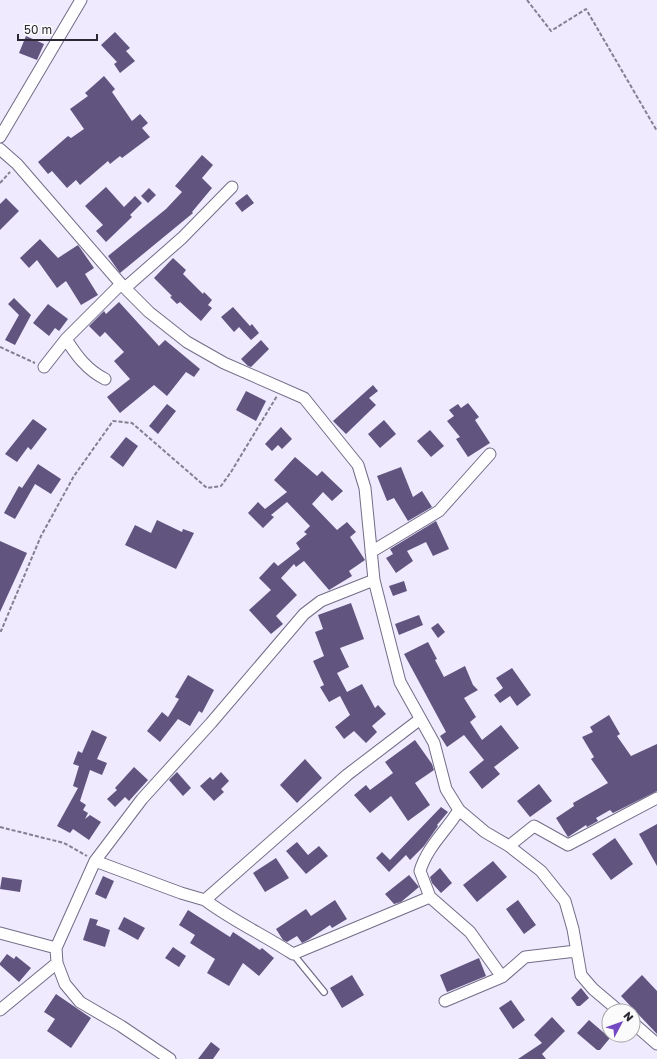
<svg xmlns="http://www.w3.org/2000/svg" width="657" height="1059" font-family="'Golos Text',sans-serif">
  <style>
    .building { fill: #615580 }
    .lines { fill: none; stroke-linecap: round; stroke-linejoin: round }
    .service-casing { stroke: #736c88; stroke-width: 8 }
    .minor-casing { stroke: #736c88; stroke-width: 13 }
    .path { stroke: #84808f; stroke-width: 2; stroke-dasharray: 4 2; stroke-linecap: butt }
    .service { stroke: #fff; stroke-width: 5.5 }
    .minor { stroke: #fff; stroke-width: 11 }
  </style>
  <rect width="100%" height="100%" fill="#efeafd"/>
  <path class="building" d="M 115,32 L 130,48 L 126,51 L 135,61 L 120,73 L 114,64 L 117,62 L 101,45 Z
    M 26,36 L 44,44 L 37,60 L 19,53 Z
    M 104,76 L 115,89 L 112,92 L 132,121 L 140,114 L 148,123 L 142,128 L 150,137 L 122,158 L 120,156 L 110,164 L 108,161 L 80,185 L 76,180 L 67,188 L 52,171 L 48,174 L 38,162 L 68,136 L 71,138 L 84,129 L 70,109 L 88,96 L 85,93 Z
    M 202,155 L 213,165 L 202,178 L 212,188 L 192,212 L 193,213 L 120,273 L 108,256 L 166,209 L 182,192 L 175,186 Z
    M 106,187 L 124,207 L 135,196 L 142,203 L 130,215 L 132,217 L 106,242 L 96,231 L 103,225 L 85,206 Z
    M 149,188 L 156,195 L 148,203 L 141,196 Z
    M 247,194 L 254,203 L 242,212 L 235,203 Z
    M 6,198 L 19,211 L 0,230 L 0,204 Z
    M 40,239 L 58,258 L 78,245 L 94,268 L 85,274 L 98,295 L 81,305 L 66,281 L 57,288 L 37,260 L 29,268 L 20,258 Z
    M 173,258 L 186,270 L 183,274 L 203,294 L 204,292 L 212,300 L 208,305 L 212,308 L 201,321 L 180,302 L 177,304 L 170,297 L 172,296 L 154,278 Z
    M 14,298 L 31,315 L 15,345 L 5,340 L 19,315 L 8,304 Z
    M 119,302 L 159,346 L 165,340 L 200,369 L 194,377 L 186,372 L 167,396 L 154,385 L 120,413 L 107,397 L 130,379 L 114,361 L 124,352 L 105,332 L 100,337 L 89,326 L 104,311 L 106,314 Z
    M 48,304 L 68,319 L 59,331 L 55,328 L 49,336 L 33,323 Z
    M 233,307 L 250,326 L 252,324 L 259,333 L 251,340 L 239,327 L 234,332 L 221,317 Z
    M 261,340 L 269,349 L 251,367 L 248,366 L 241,359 Z
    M 373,385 L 378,391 L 369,398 L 376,405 L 346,434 L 333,421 Z
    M 246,391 L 266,401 L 256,421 L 236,410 Z
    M 468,403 L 479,417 L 475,420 L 490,443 L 468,457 L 456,439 L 460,437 L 447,421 L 454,416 L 449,410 L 458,404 L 461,408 Z
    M 167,404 L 176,411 L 158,434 L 149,426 Z
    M 33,419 L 47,429 L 31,450 L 28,447 L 17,462 L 5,454 Z
    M 384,420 L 396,434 L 380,448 L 368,434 Z
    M 281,427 L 292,439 L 282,449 L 278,445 L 272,451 L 265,444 Z
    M 430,430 L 444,446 L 431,457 L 417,441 Z
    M 126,437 L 138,446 L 123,467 L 110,457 Z
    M 295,457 L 317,476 L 322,471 L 343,491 L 332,501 L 323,492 L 312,504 L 337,530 L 347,522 L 356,532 L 350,537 L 365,560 L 349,571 L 352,576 L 329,590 L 304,561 L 296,567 L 294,564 L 281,578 L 297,595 L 276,616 L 283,624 L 271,634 L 249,610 L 271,590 L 259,578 L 274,562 L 278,566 L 300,549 L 296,543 L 307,534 L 304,532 L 310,526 L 287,502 L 271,515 L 274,517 L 263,528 L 248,513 L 258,502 L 265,509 L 287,492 L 274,480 Z
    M 38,464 L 61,479 L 51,494 L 35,484 L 15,519 L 4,513 L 19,486 L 22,488 Z
    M 401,467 L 413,497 L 422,491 L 432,507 L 408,521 L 394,498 L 387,501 L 377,476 Z
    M 157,520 L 182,532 L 183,529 L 194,533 L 176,569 L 125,545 L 135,525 L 151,533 Z
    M 436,521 L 449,549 L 433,556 L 426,542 L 407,551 L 413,561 L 396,573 L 386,558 L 393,554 L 390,549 Z
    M 0,541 L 27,553 L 0,612 Z
    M 404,581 L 407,591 L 393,596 L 389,586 Z
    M 351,603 L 364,639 L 340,648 L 349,667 L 337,673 L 347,692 L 362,684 L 375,708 L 378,705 L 386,714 L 372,726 L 377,732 L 366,743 L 354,731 L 344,739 L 335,727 L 350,715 L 340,696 L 329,702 L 320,687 L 324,685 L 313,661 L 324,656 L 315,632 L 323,629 L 318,615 Z
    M 419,615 L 423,625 L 399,635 L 395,624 Z
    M 438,623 L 445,632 L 438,638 L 431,628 Z
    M 428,642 L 437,659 L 435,660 L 444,677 L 465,666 L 473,685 L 478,690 L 464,698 L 476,717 L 470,722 L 482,740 L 501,725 L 519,748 L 494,767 L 500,774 L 482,789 L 469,772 L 484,760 L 464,735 L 447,747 L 440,736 L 446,732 L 404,654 Z
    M 512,668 L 531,695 L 517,706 L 510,696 L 500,703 L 494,695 L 503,688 L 496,678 Z
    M 188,675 L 214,690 L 202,713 L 199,711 L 190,726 L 178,719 L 160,742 L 147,731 L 162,712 L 168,717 L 179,699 L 175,697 Z
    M 609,715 L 620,734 L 617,736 L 631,756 L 657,744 L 657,791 L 613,813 L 610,810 L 596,818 L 598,821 L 587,827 L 586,825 L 568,837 L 556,818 L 574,806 L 573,803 L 608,783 L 591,759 L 594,757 L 582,737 L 593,732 L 590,727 Z
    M 92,730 L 107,737 L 97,759 L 107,763 L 102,775 L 90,770 L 80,801 L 86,805 L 83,810 L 88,813 L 85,819 L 90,815 L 101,822 L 89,840 L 73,829 L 70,833 L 57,826 L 78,788 L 73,786 L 79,766 L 73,764 L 78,751 L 82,753 Z
    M 415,740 L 432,764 L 434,770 L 415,783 L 430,805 L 408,821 L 391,796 L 370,813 L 354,795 L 366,785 L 370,790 L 393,773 L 385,762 Z
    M 305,759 L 322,778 L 297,803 L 280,785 Z
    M 134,767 L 148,780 L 129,801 L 125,797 L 115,807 L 107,799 L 117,790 L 115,788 Z
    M 177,772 L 191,788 L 183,796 L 169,780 Z
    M 221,772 L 229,781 L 221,789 L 224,792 L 214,801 L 200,786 L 210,777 L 213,780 Z
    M 539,784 L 552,801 L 530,817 L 517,801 Z
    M 441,807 L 448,812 L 437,825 L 438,826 L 424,846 L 410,860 L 406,855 L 389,872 L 376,858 L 382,852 L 390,860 Z
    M 657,824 L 657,866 L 639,834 Z
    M 615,838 L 633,864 L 611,880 L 592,854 Z
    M 297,842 L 308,855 L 319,846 L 328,856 L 306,874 L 286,851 Z
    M 276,858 L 289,878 L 265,892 L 253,873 Z
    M 493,861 L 507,877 L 477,902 L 463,885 Z
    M 440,868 L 452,883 L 441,893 L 432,883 L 430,877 Z
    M 409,875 L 419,887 L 401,902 L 394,904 L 385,894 Z
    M 103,876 L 114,881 L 106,899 L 95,894 Z
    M 2,877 L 22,880 L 20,892 L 0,889 Z
    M 335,900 L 347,919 L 332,928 L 330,925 L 308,940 L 302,943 L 297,936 L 287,942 L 283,940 L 276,929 L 306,909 L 311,916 Z
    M 518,900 L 536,925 L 524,934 L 506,909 Z
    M 188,910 L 230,937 L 233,932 L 260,950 L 262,948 L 274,958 L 259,976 L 243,963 L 229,986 L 207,973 L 215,959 L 190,943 L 195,935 L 179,925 Z
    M 124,917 L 145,928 L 138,940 L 118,929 Z
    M 90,918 L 98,920 L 96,925 L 110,930 L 105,947 L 83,940 Z
    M 173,947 L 186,956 L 179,967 L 165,958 Z
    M 7,954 L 14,959 L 16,956 L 31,968 L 19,982 L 0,965 L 0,963 Z
    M 479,958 L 486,976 L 447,992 L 440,975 Z
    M 352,975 L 364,995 L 342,1008 L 330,988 Z
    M 642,975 L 657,991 L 657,1034 L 621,996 Z
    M 581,988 L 589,998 L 580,1006 L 577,1006 L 571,998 Z
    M 56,994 L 91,1018 L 71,1048 L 47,1031 L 55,1019 L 44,1012 Z
    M 511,1000 L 525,1020 L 513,1029 L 499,1008 Z
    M 552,1017 L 565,1031 L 542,1054 L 546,1059 L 518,1059 L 542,1043 L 534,1035 Z
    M 589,1020 L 610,1038 L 600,1050 L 597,1050 L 577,1033 Z
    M 211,1042 L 220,1049 L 213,1059 L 198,1059 Z"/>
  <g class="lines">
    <defs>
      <path id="service" d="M 293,954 L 324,992"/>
      <path id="minor" d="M 0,137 L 81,0
        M 0,149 L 17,164 L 121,284 L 149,312 L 187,342 L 224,363 L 304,398 L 358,465 L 365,488 L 374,580 L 400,682 L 434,743 L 446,789 L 459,810 L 485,832 L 509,846 L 541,871 L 565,901 L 573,929 L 581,975 L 593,989 L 619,1011
        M 125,288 L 182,238 L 232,187
        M 66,339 C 76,355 87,370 105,379
        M 44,367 L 66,339 L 121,284
        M 371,552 L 439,511 L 490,454
        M 459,810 C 446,831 427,847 420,871 L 430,897 L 470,932 L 502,977
        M 509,846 L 534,826 L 568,845 L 657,798
        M 95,861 L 181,893 L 205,900 L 347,775 L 419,720
        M 205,900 C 233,921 264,935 293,954 L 430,897
        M 0,933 L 56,948
        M 445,1001 L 502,977 L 525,957 L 576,951
        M 0,1010 L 57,963
        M 633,1023 L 657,1044
        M 170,1059 L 121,1026 L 80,1002 L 65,984 L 57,963 L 56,948 L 95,861 L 142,799 L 211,723 L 304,614 L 321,601 L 374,580"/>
    </defs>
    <use href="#service" class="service-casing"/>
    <use href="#minor" class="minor-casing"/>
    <path class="path" d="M 527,0 L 551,31 L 586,9 L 657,131
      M 0,183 L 10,172
      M 0,347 L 35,363
      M 0,630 L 1,631 L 41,536 L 74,476 L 113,421 L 132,423 L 207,488 L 221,486 L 231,472 L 277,396
      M 0,827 L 64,843 L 87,856"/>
    <use href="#service" class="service"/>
    <use href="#minor" class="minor"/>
  </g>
  <g transform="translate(621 1023) rotate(49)"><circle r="19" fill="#fbfbfb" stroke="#a8a7ab"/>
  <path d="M0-3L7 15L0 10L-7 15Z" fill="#744ac3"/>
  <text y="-6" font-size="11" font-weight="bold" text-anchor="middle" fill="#2b2833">N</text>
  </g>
  <path d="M18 34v6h79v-6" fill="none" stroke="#2b2833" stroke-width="2"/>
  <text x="24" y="34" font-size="12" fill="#2b2833" stroke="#fbfbfb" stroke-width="3" paint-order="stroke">50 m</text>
</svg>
